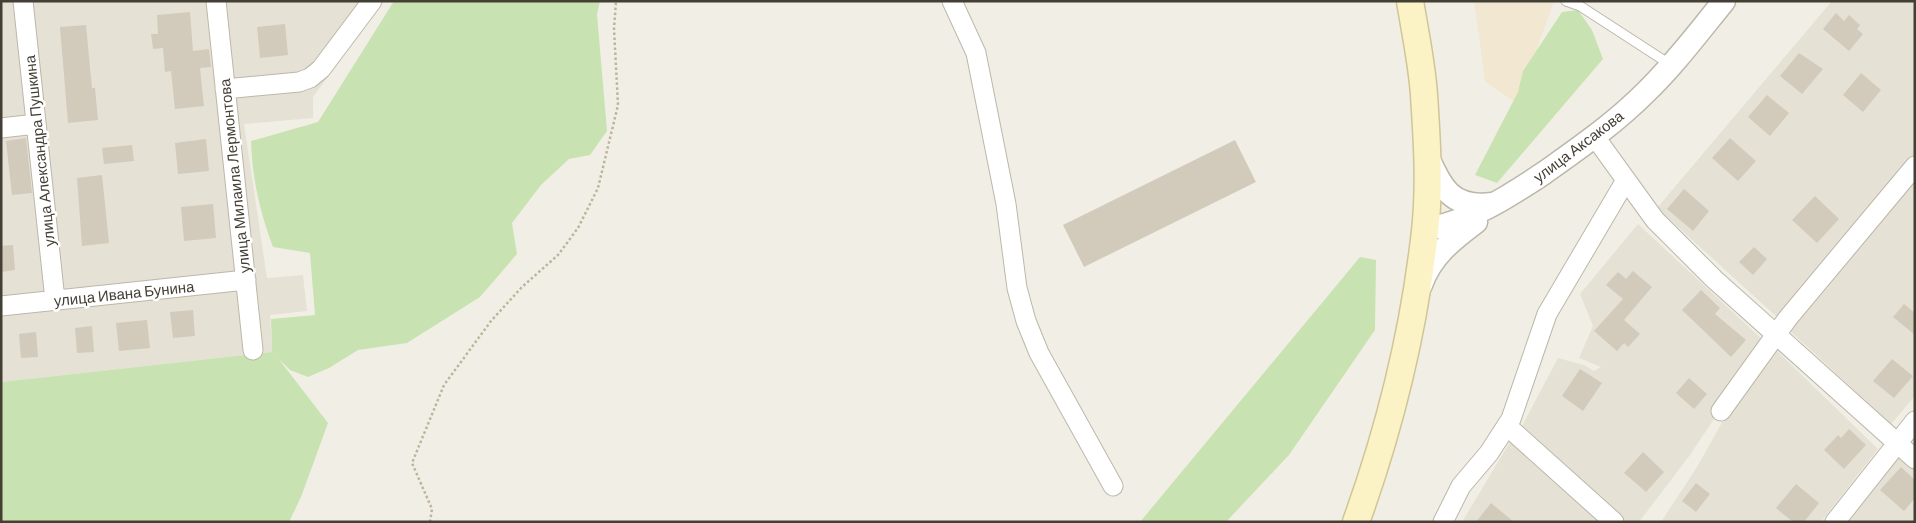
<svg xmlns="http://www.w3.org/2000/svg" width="1916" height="523" font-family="Barlow,sans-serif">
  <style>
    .residential { fill: #e5e1d4 }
    .commercial { fill: #f2e8d2 }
    .green { fill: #c8e3b1 }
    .building { fill: #d2cbbc }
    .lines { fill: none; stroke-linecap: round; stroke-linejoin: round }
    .service-casing { stroke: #bcb7a9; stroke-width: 11 }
    .minor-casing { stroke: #bcb7a9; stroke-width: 21 }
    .tertiary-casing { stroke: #bcb7a9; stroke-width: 25 }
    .secondary-casing { stroke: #cfc597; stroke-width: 29 }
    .path { stroke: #bdb49b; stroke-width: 2.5; stroke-dasharray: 2.5 2.5; stroke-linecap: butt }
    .service { stroke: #fff; stroke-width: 9 }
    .minor { stroke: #fff; stroke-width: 19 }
    .tertiary { stroke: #fff; stroke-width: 22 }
    .secondary { stroke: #fbf3c6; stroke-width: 26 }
    .labels { text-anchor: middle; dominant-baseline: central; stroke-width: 5; stroke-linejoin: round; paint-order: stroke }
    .street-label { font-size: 15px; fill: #443f35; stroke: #fff }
  </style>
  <rect width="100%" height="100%" fill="#f1efe5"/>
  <path class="residential" d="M 1,1 L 383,1 L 313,97 L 313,118 L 244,124 L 267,278 L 303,275 L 307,311 L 270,315 L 272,352 L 1,382 Z
    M 1832,1 L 1915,1 L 1915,155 L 1778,318 L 1657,208 Z
    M 1915,176 L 1915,396 L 1891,424 L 1789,330 Z
    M 1638,224 L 1765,342 L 1690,455 L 1639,522 L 1627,522 L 1522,426 L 1558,358 L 1584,365 L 1594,371 L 1601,367 L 1579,358 L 1593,326 L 1580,294 Z
    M 1774,348 L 1878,449 L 1821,522 L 1661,522 L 1697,467 L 1724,419 Z
    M 1513,437 L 1599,522 L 1462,522 Z
    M 1898,453 L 1915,469 L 1915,522 L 1845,522 Z"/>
  <path class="commercial" d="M 1474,1 L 1554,1 L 1518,104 L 1485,82 Z"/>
  <path class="green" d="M 394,1 L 600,1 L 597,14 L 607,131 L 590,155 L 569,159 L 541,185 L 512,223 L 517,254 L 480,297 L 407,343 L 358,350 L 329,368 L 308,377 L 290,370 L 278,358 L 328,423 L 301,497 L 289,522 L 1,522 L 1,382 L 272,352 L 271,319 L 315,315 L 310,253 L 273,247 C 260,212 252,178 251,141 L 318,122 Z
    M 1578,10 L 1592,30 L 1603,59 L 1497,183 L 1475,175 L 1518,92 L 1523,71 L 1562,12 Z
    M 1360,257 L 1376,260 L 1375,330 L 1289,455 L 1226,522 L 1140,522 Z"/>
  <path class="building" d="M 190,12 L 193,51 L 209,49 L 211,67 L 200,68 L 204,106 L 175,109 L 171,71 L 165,72 L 163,48 L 153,49 L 151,34 L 158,34 L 157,15 Z
    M 1836,13 L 1844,21 L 1849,15 L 1860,25 L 1857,29 L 1863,34 L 1849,51 L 1823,29 Z
    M 285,24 L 288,55 L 260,58 L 257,27 Z
    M 86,25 L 92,88 L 95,88 L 98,120 L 68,123 L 60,27 Z
    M 1799,53 L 1823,69 L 1802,94 L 1780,76 Z
    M 1861,73 L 1881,90 L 1863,112 L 1843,95 Z
    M 1767,95 L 1789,113 L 1770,136 L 1748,117 Z
    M 26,138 L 32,193 L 12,195 L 6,141 Z
    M 1730,138 L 1756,161 L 1738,181 L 1712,158 Z
    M 206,139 L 209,171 L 178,174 L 175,143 Z
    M 1235,140 L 1256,182 L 1084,267 L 1063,225 Z
    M 132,145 L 134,161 L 104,164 L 102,148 Z
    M 102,175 L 109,243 L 82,246 L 77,178 Z
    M 1684,189 L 1709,211 L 1693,231 L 1667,209 Z
    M 1815,196 L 1839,219 L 1817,243 L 1792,220 Z
    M 213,204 L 216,238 L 184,241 L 181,207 Z
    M 13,245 L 15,270 L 1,272 L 1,246 Z
    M 1754,247 L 1767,259 L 1753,275 L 1739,262 Z
    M 1633,271 L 1652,287 L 1624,320 L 1640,334 L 1628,347 L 1624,343 L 1617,351 L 1594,331 L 1623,299 L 1606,285 L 1618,272 L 1626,279 Z
    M 1701,290 L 1720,308 L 1715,314 L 1746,340 L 1731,357 L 1682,310 Z
    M 1904,304 L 1915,313 L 1915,335 L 1893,317 Z
    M 193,310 L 195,336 L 173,338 L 170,312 Z
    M 147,320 L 150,348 L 119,351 L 116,323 Z
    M 92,326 L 94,352 L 77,353 L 75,328 Z
    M 36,332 L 38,357 L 21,358 L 19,334 Z
    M 1892,359 L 1913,376 L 1894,398 L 1873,381 Z
    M 1580,369 L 1602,383 L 1583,411 L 1562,396 Z
    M 1689,378 L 1707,394 L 1694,409 L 1676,393 Z
    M 1849,429 L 1866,445 L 1844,469 L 1824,450 L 1838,435 L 1841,438 Z
    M 1643,452 L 1664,472 L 1646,492 L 1624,473 Z
    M 1901,467 L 1915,480 L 1915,498 L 1904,511 L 1880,490 Z
    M 1696,483 L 1710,494 L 1696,512 L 1682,501 Z
    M 1796,484 L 1819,503 L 1804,522 L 1793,522 L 1776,508 Z
    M 1491,503 L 1514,522 L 1476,522 Z"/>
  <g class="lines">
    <defs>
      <path id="service" d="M 1566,1 L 1580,6 L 1671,65"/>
      <path id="minor" d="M 23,1 L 55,300
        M 216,1 L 253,350
        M 952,1 L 976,53 L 1006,204 L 1017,288 L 1026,321 L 1039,353 L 1113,486
        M 225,89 L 299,82 L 310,78 L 321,69 L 372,1
        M 1,128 L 36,124
        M 1595,137 L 1655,220 L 1714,279 L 1915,459
        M 1,306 L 246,280
        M 1721,411 L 1788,318 L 1915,166
        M 1507,426 L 1614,522
        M 1443,522 L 1461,486 L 1489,453 L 1511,419 L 1547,314 L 1626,180
        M 1835,522 L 1915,421"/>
      <path id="tertiary" d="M 1427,155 C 1441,188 1452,209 1492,204
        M 1425,230 C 1472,220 1505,199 1544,173 C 1579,148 1614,124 1645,93 C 1674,65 1698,33 1724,1
        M 1421,285 C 1431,256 1452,240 1476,222"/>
      <path id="secondary" d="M 1356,522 C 1390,428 1414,331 1425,231 C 1430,187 1427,140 1424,95 C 1422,64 1415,32 1410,1"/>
    </defs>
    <use href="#service" class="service-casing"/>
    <use href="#minor" class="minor-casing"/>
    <use href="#tertiary" class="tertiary-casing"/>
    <use href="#secondary" class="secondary-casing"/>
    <path class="path" d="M 430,522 L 432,509 L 412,463 L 444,385 L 491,321 L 522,287 L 558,255 L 578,228 L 598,188 L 618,105 L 614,29 L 616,1"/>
    <use href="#service" class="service"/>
    <use href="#minor" class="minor"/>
    <use href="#tertiary" class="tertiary"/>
    <use href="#secondary" class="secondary"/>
  </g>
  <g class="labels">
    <g class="street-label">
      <text transform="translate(1578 146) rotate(-37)">улица Аксакова</text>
      <text transform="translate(39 151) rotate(-96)">улица Александра Пушкина</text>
      <text transform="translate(234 176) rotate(-96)">улица Милаила Лермонтова</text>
      <text transform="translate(124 293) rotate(-6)">улица Ивана Бунина</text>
    </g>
  </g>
  <rect width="1916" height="523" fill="none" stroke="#443f35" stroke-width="5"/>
</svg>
